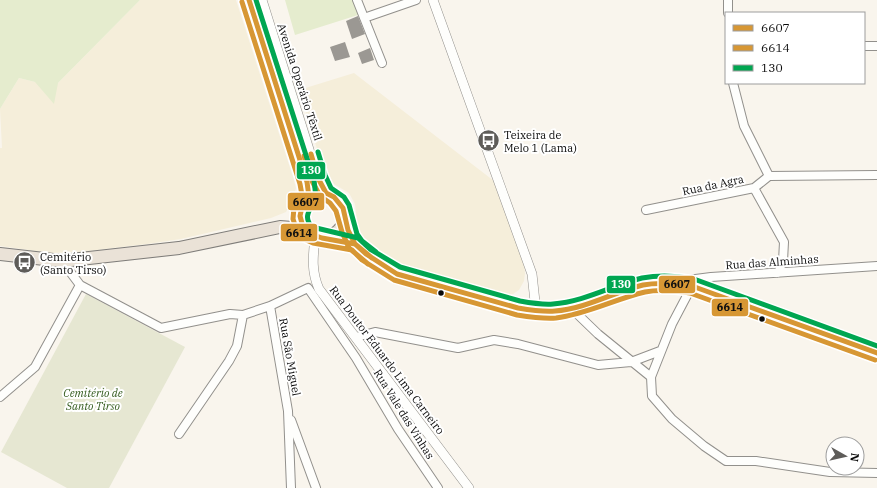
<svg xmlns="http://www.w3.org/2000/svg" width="877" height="488" font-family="'IBM Plex Serif',serif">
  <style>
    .farmland { fill: #f5eeda }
    .green { fill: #e5ecce }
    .cemetery { fill: #e6e7d2 }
    .building { fill: #9b9893 }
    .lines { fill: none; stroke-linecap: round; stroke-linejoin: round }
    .minor-casing { stroke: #92908c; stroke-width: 10 }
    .tertiary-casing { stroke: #92908c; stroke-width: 10 }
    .primary-casing { stroke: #7f7d7a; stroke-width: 14 }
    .minor { stroke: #fefefc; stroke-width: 8 }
    .tertiary { stroke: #fefefc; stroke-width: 9 }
    .primary { stroke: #eae2d7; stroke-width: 12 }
    .bus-1-casing { stroke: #fff; stroke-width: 8 }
    .bus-2-casing { stroke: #fff; stroke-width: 8 }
    .bus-3-casing { stroke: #fff; stroke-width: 8 }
    .bus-1 { stroke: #d79734; stroke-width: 5 }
    .bus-2 { stroke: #d79734; stroke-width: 5 }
    .bus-3 { stroke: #00a651; stroke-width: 5 }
    .bus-dot { fill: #0a0a0a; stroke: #fff; stroke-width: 1.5 }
    .labels { text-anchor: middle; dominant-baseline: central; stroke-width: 4; stroke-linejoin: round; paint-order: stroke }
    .street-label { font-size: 11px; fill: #0a0a0a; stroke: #fff }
    .poi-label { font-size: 11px; fill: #0a0a0a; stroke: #fff; text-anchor: start }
    .park-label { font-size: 11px; font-style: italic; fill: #345c1f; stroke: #fff }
    .line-badge { stroke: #fff; stroke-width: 1.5 }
    .badge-label { font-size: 11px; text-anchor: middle; font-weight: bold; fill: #fff }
    .pale-badge-label { font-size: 11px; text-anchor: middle; font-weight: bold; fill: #111 }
  </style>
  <rect width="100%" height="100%" fill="#f9f5ed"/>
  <path class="farmland" d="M 140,0 L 236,0 L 293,177 L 296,188 L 291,203 L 286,212 L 271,218 L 181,239 L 147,244 L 80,252 L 50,253 L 0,246 L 0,148 L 2,148 L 0,109 L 19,78 L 35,82 L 58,83 Z
    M 354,73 L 494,181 L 524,264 L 525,273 L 524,281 L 519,290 L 513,294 L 506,296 L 494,295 L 442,280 L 393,263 L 368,246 L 358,230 L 355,204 L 349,193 L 334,184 L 325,175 L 299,90 Z"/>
  <path class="green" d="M 0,0 L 140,0 L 58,83 L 54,104 L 35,82 L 19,78 L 0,109 Z
    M 285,0 L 353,0 L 358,15 L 295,35 Z"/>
  <path class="cemetery" d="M 86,294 L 185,347 L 109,488 L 67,488 L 1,452 Z"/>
  <path class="building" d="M 358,16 L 365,34 L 352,39 L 346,21 Z
    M 345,42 L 350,57 L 335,61 L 330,47 Z
    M 370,48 L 374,60 L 362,64 L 358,53 Z"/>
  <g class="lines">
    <defs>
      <path id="minor" d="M 357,0 L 382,63
        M 728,13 L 728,0
        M 364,18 L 416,0
        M 864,46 L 877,46
        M 733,83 L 744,126 L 769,176
        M 754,188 L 784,242 L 783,261 L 778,273
        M 646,210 L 754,188 L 769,176 L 877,175
        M 62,261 L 80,285 L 161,328 L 230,314 L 243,315 L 270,306 L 308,288 L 356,358 L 398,429 L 438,488
        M 680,281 L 711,277 L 877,266
        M 270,306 L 288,411 L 291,488
        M 571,308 L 598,334 L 651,377 L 652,396 L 672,419 L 704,446 L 726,461 L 756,461 L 830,472 L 877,473
        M 356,337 L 375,332 L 458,348 L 494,340 L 518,344 L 598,365 L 631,362 L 660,351
        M 651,377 L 672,324 L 692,286
        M 0,397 L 35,367 L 80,285
        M 291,420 L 316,488
        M 179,434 L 229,361 L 237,346 L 243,315"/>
      <path id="tertiary" d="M 249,0 L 307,182 L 309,197
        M 262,0 L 318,178 L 326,193
        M 433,0 L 532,274 L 536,311
        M 315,237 C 313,256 311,271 319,289 L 469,488"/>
      <path id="primary" d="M301 215a22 22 0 1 1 44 0a22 22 0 1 1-44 0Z
        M 345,219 L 355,244 L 383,266 L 397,274 L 518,308 L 536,311 L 555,311 L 571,308 L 644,285 L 668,283 L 692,286 L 877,353
        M 0,254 L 62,261 L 179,248 L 280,227 L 304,229"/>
    </defs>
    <use href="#minor" class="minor-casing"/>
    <use href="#tertiary" class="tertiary-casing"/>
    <use href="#primary" class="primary-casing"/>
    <use href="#minor" class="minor"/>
    <use href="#tertiary" class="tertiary"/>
    <use href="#primary" class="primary"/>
    <defs>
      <path id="bus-1" d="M 249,0 L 307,182 L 309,197 L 302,207 L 300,216 L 303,227 L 308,233 L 322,238 L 355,244 L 366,254 L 397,274 L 518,308 C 530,310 542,312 555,311 C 585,309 614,292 643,285 C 659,282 676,284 692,286 L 877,353
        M 311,154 L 318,178 L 326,193 L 334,197 L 343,208 L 348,230 L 355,244 L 372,258"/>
      <path id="bus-2" d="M 242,2 L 300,184 L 302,195 L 294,207 L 293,219 L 297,231 L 304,239 L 313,243 L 352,250 L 362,260 L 394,280 L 517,315 C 530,317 543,319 556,318 C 587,314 615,299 645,292 C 660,289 675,291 690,293 L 875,360
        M 304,156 L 312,181 L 320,196 L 330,203 L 336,211 L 342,232 L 349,248 L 368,264"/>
      <path id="bus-3" d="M 256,0 L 314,180 L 316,198 C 311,209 302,216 312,227 L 358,238 L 370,249 L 400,267 L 520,301 C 531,303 542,305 553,304 C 584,302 613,285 642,278 C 659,275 678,276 694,279 L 877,346
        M 318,152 L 325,175 L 331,188 L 344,197 L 349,205 L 357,234 L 362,241 L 376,252"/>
    </defs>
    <use href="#bus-1" class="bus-1-casing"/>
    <use href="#bus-2" class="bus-2-casing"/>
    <use href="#bus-3" class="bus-3-casing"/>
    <use href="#bus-1" class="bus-1"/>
    <use href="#bus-2" class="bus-2"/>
    <use href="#bus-3" class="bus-3"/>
  </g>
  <defs>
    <symbol id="bus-disc" viewBox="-11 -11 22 22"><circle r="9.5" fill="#5e5c59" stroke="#fff"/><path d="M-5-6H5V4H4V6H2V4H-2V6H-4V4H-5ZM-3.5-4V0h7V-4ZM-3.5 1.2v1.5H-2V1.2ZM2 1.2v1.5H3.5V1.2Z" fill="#fff"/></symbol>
  </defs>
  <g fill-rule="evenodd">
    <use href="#bus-disc" x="476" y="128" width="25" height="25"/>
    <use href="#bus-disc" x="12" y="250" width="25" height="25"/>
  </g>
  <g class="bus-dot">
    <circle cx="441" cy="293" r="3.5"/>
    <circle cx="762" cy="319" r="3.5"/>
  </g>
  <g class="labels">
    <g class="street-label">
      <text transform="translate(300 82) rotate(72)">Avenida Operário Têxtil</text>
      <text transform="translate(713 185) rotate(-12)">Rua da Agra</text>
      <text transform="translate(772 262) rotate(-4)">Rua das Alminhas</text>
      <text transform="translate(290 357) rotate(80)">Rua São Miguel</text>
      <text transform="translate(387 360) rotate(53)">Rua Doutor Eduardo Lima Carneiro</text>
      <text transform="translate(404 414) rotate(58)">Rua Vale das Vinhas</text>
    </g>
    <g class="poi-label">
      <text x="504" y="135">Teixeira de<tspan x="504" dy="13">Melo 1 (Lama)</tspan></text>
      <text x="40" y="257">Cemitério<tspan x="40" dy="13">(Santo Tirso)</tspan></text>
    </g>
    <g class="park-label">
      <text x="93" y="393">Cemitério de<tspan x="93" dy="13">Santo Tirso</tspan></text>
    </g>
  </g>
  <g class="line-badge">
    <rect x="296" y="161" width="30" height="19" rx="4" fill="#00a651"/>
    <rect x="287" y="192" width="38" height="19" rx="4" fill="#d79734"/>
    <rect x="280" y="223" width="38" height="19" rx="4" fill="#d79734"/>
    <rect x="658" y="275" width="38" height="19" rx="4" fill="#d79734"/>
    <rect x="606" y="275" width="30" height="19" rx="4" fill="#00a651"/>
    <rect x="711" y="298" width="38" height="19" rx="4" fill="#d79734"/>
  </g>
  <g class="badge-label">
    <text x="311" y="174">130</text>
    <text x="621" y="288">130</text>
  </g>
  <g class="pale-badge-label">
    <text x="306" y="206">6607</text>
    <text x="299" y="237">6614</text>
    <text x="677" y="288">6607</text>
    <text x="730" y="311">6614</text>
  </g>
  <rect x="725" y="12" width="140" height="72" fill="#ffffff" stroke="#9d9d9d"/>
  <rect x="733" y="25" width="20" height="6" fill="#d79734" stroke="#9d9d9d"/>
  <text x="761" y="32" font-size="12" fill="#0a0a0a">6607</text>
  <rect x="733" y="45" width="20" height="6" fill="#d79734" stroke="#9d9d9d"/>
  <text x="761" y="52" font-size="12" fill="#0a0a0a">6614</text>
  <rect x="733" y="65" width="20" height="6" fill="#00a651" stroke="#9d9d9d"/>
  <text x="761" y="72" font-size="12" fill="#0a0a0a">130</text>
  <g transform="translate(845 456) rotate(98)"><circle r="19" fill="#ffffff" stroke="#9d9d9d"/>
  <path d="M0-3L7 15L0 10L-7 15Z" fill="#5e5c59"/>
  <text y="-6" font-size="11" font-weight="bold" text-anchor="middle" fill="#0a0a0a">N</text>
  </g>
</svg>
